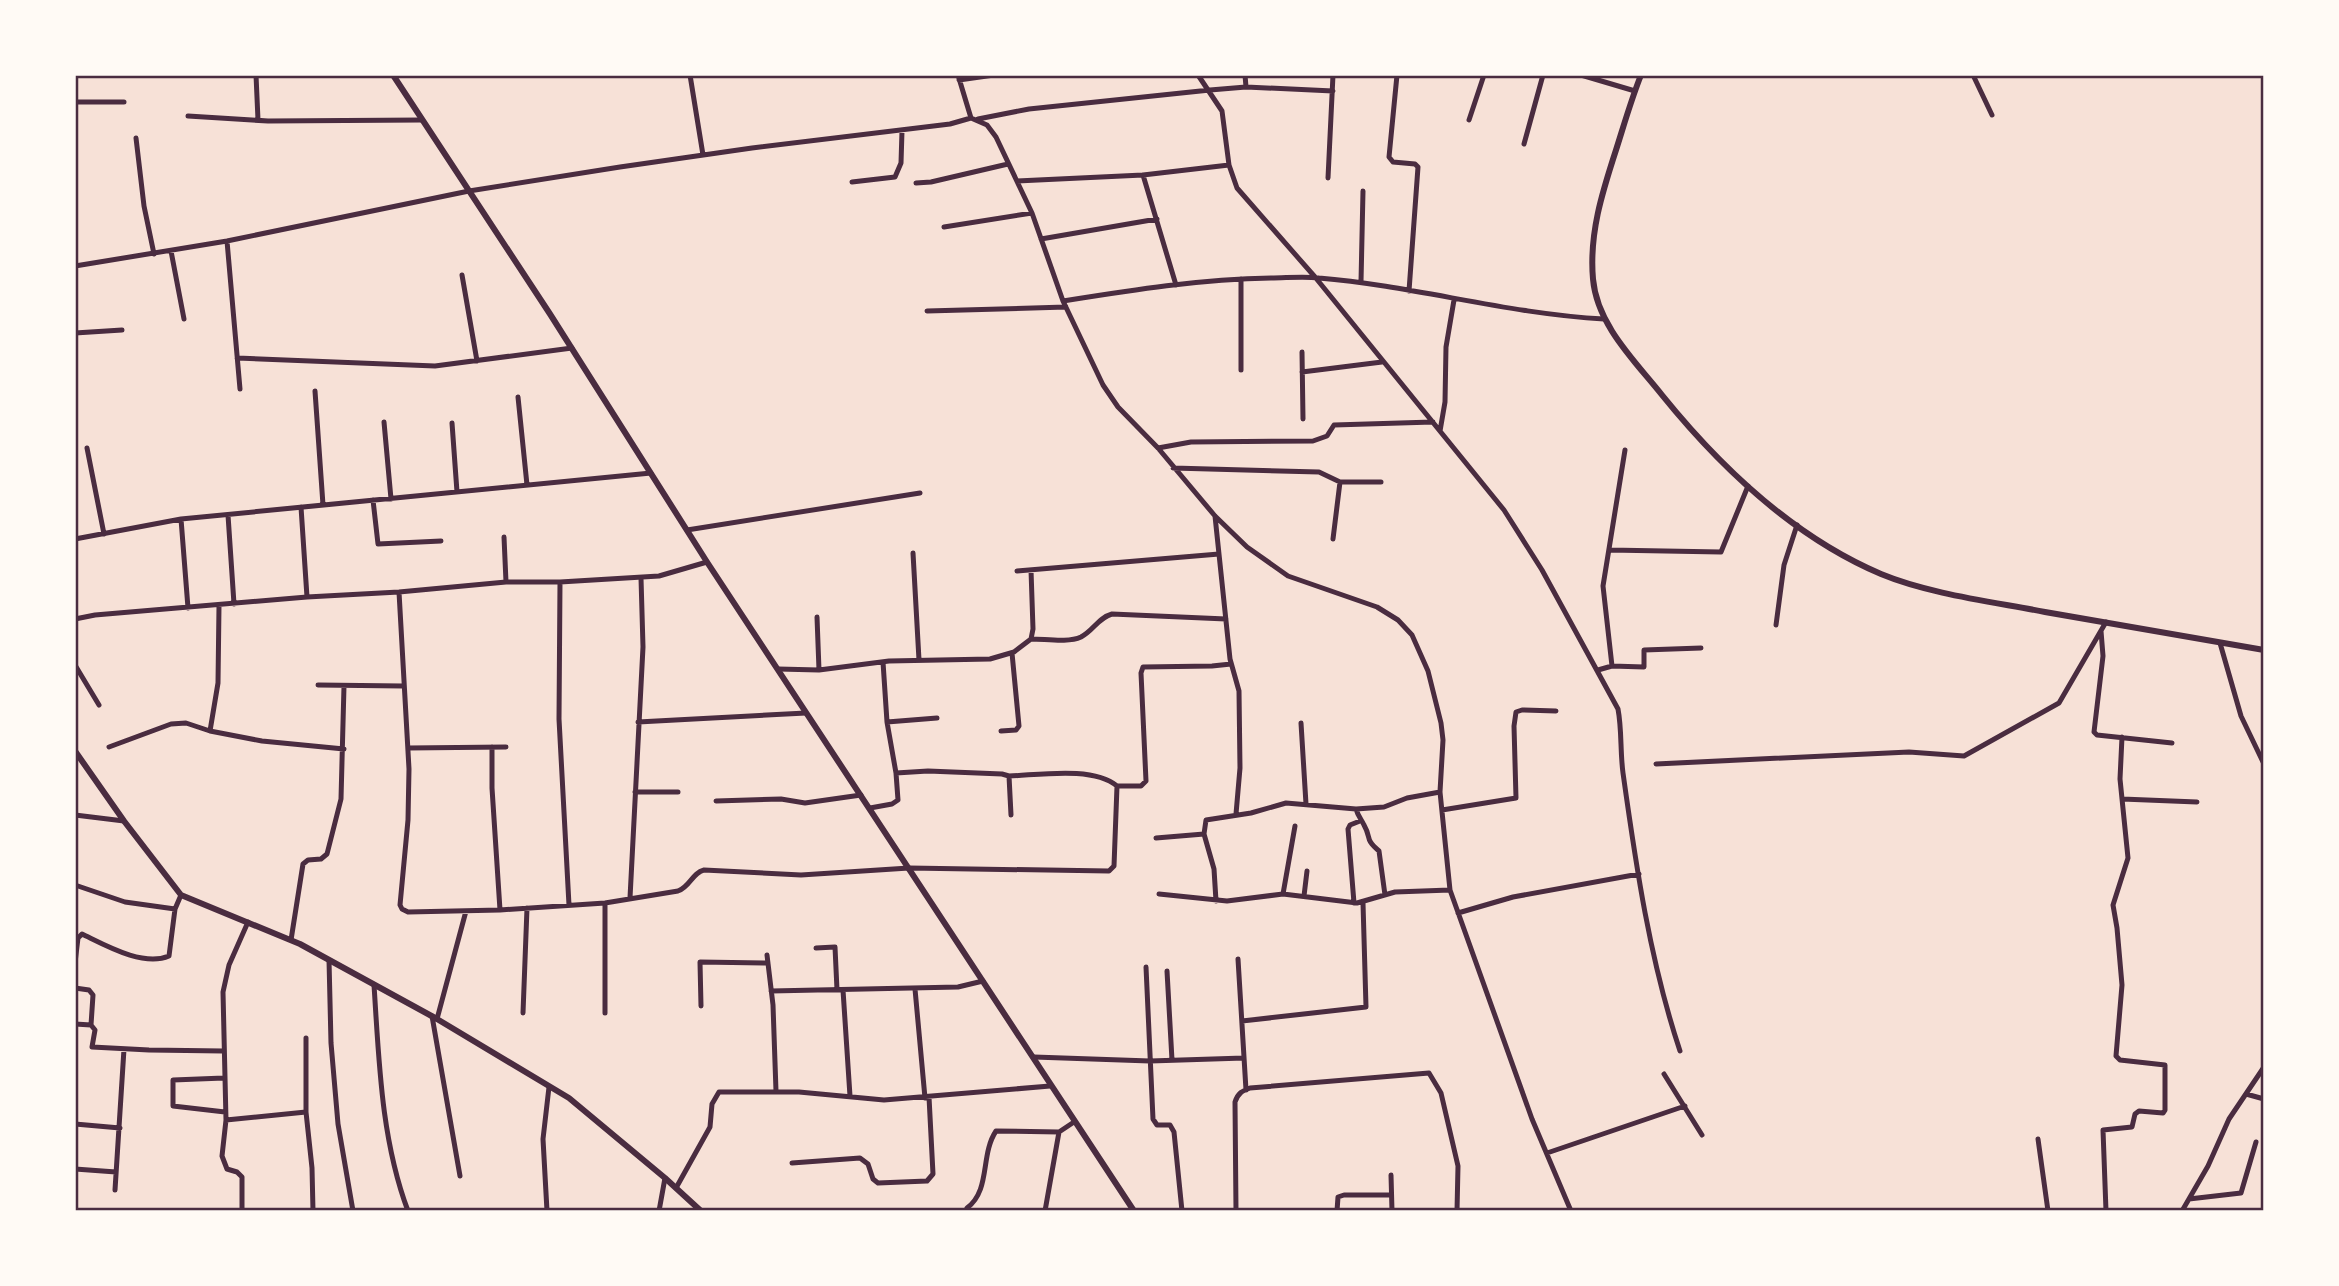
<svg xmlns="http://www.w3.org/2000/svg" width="2339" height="1286" font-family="Barlow,sans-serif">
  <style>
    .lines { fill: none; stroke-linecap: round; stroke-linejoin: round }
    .minor { stroke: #4a2c40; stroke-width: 5 }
    .tertiary { stroke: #4a2c40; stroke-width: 6 }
    .neatline { fill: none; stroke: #4a2c40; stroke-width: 2.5 }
  </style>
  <rect width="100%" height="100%" fill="#f7e1d7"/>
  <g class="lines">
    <path class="minor" d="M 256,75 L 258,120
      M 690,75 L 703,155
      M 958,75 L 971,118
      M 1198,75 L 1222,111 L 1229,165 L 1237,188 L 1315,277 L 1504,510 L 1542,570 L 1618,709 C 1622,730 1620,751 1623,773 C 1636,866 1650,961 1680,1051
      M 1245,75 L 1246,87
      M 1397,75 L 1389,157 L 1393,162 L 1415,164 L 1418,167 L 1409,291
      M 1581,75 L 1635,91
      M 1973,75 L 1992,115
      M 959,80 L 994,75
      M 75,102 L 124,102
      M 188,116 L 268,121 L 422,120
      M 978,119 L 1029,109 L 1210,90 L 1246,87 L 1333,91
      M 1469,120 L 1484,75
      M 136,138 L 144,206 L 154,254
      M 1524,144 L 1543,75
      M 1143,175 L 1176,285
      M 1328,178 L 1333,75
      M 1017,181 L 1143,175 L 1229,165
      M 852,182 L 895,177 L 901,163 L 902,131
      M 916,183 L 931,182 L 1008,164
      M 944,227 L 1032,213
      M 1041,239 L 1157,219
      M 227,241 L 240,389
      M 171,251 L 184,319
      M 75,266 L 227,241 L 469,191 L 620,167 L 752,148 L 950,124 L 971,118 L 987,125 L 996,137 L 1032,213 L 1063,301 C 1132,290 1201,279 1271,278 C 1286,278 1303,276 1319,278 C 1415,286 1508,314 1604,319
      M 462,275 L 477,361
      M 1361,282 L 1363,191
      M 1063,301 L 1103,385 L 1118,407 L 1158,448 L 1215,516 L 1247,547 L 1288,576 L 1377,607 L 1398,620 L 1412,635 L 1428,671 L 1441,723 L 1443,740 L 1440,792 L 1450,890 L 1532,1119 L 1571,1211
      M 927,311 L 1066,307
      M 75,333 L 122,330
      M 1302,352 L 1303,419
      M 237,358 L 435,366 L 572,348
      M 1241,370 L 1241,279
      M 1302,372 L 1382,362
      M 315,391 L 323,505
      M 518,397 L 527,485
      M 384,422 L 391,499
      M 452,423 L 457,492
      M 1440,431 L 1445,402 L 1446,347 L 1454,300
      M 87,448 L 104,534
      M 1158,448 L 1191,442 L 1313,441 L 1327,436 L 1334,425 L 1433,422
      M 1173,468 L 1319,472 L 1340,482 L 1381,482
      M 373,500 L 378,544 L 441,541
      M 301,507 L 307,597
      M 228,515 L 234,604
      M 1215,516 L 1230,659 L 1239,691 L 1240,768 L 1236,814
      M 181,519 L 188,608
      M 687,530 L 920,493
      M 504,537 L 506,582
      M 75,539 L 181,519 L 651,473
      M 1333,539 L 1340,482
      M 1609,550 L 1721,552 L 1748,486
      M 913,553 L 919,660
      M 1017,571 L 1219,554
      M 399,592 L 409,769 L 408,820 L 400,905 L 402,909 L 408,912 L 500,910 L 605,903 L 678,891 C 690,887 692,873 704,870 L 801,875 L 909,868 L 1109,871 L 1114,866 L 1117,786 L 1141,786 L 1146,781 L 1141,673 L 1143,667 L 1212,666 L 1231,664
      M 219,606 L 218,683 L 210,731 L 262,741 L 344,749
      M 817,617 L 819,670
      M 75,619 L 95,615 L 307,597 L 399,592 L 506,582 L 560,582
      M 1776,625 L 1784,565 L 1797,525
      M 2101,631 L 2103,656 L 2094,732 L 2097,735 L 2172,743
      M 1031,639 C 1046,639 1068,643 1081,637 C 1094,630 1098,618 1112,614 L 1226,619
      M 2220,643 L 2241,716 L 2264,764
      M 883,662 L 887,722 L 937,718
      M 75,665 L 99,705
      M 1612,666 L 1603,586 L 1625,450
      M 778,669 L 819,670 L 889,661 L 990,659 L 1014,652 L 1031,639 L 1033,629 L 1031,570
      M 1598,670 L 1612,666 L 1644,667 L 1644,650 L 1701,648
      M 318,685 L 403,686
      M 638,722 L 806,713
      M 887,722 L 896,773
      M 1301,723 L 1306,804
      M 1001,731 L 1016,730 L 1019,726 L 1012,653
      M 109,747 L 171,724 L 186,723 L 210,731
      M 492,747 L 492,788 L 500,910
      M 408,748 L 506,747
      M 1656,764 L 1909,752 L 1964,756 L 2059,703 L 2106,622
      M 1009,776 C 1039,775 1093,766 1117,786
      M 635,792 L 678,792
      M 2122,799 L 2197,802
      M 716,801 L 781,799 L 805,803 L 861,795
      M 870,808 L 892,804 L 898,800 L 896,773 L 928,771 L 1002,774 L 1009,776 L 1011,815
      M 1356,809 C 1358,816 1361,819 1364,825 C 1372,839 1364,838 1379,851 L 1385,895
      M 1442,810 L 1516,798 L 1514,726 L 1516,712 L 1522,710 L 1556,711
      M 75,815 L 124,821
      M 1204,834 L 1214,869 L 1216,901
      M 1156,838 L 1204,834 L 1206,820 L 1251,813 L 1286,803 L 1356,809 L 1384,807 L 1407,798 L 1440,792
      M 75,885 L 125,902 L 175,909
      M 1159,894 L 1227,901 L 1283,894 L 1357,903 L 1395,892 L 1450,890
      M 1283,894 L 1295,826
      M 1304,896 L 1307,871
      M 630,898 L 643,647 L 641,578
      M 1354,903 L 1348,829 L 1350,825 L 1360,821
      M 569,905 L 559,719 L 560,582 L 659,576 L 707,562
      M 1458,913 L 1513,897 L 1639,874
      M 291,940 L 303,864 L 308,860 L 321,859 L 327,854 L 341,799 L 344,686
      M 816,948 L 835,947 L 837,990
      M 767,955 L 773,1005 L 776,1091
      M 1238,959 L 1246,1090
      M 329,960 L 331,1043 L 338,1124 L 353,1211
      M 75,963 L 78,938 L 82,934 C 105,945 143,967 169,956 L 175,909 L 181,895
      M 1146,967 L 1153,1119 L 1157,1125 L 1170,1125 L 1174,1132 L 1182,1211
      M 1167,971 L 1172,1060
      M 374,985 C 379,1060 381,1139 408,1211
      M 75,988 L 89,990 L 93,995 L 91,1025
      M 915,989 L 925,1098
      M 843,990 L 850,1096
      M 771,991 L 958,987 L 983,981
      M 701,1006 L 700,962 L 768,963
      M 523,1013 L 527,908
      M 605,1013 L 605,903
      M 432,1016 L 460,1176
      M 437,1019 L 466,911
      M 1242,1021 L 1366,1007 L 1363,903
      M 75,1024 L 91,1025 L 95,1030 L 92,1047 L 149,1050 L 223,1051
      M 306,1038 L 306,1112 L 312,1168 L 313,1211
      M 1034,1057 L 1150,1061 L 1244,1058
      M 1664,1074 L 1702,1135
      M 224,1078 L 173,1080 L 173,1106 L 225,1112
      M 2246,1094 L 2264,1099
      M 226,1120 L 306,1112
      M 75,1124 L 120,1128
      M 2038,1139 L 2048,1211
      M 1547,1153 L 1685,1106
      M 792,1163 L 860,1158 L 868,1164 L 873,1179 L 878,1183 L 927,1181 L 933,1174 L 929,1097
      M 75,1169 L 116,1172
      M 1391,1175 L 1392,1211
      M 676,1188 L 710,1127 L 712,1104 L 719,1092 L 799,1092 L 884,1100 L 1050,1086
      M 115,1190 L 124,1049
      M 2189,1199 L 2241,1193 L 2256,1142
      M 967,1208 C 991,1190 980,1155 996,1131 L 1059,1132
      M 242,1211 L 242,1177 L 237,1172 L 227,1169 L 222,1156 L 226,1120 L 223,992 L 229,965 L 248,922
      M 547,1211 L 543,1139 L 549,1087
      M 659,1211 L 665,1178
      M 1045,1211 L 1059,1132 L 1074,1122
      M 1236,1211 L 1235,1102 C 1238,1093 1242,1091 1250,1088 L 1429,1073 L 1441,1093 L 1458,1166 L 1457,1211
      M 1337,1211 L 1338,1197 L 1344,1195 L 1391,1195
      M 2106,1211 L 2103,1130 L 2132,1127 L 2135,1114 L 2139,1111 L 2163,1113 L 2165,1110 L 2165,1065 L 2120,1060 L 2116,1056 L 2122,985 L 2117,928 L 2113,905 L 2128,858 L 2120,779 L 2122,737
      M 2182,1211 L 2208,1166 L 2229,1119 L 2264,1067"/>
    <path class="tertiary" d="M 393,75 L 550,314 L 707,562 L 1134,1211
      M 1641,75 C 1631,100 1624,125 1616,150 C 1602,193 1589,234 1593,279 C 1597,325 1635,361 1662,395 C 1721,468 1794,537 1881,574 C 1929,594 1994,602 2045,612 C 2118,624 2191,638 2264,650
      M 75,751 L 124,821 L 181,895 L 300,944 L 437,1019 L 569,1098 L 665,1178 L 701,1211"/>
  </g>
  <rect width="2339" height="1286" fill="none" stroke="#fffaf5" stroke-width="154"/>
  <rect x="77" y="77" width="2185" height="1132" class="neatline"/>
</svg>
